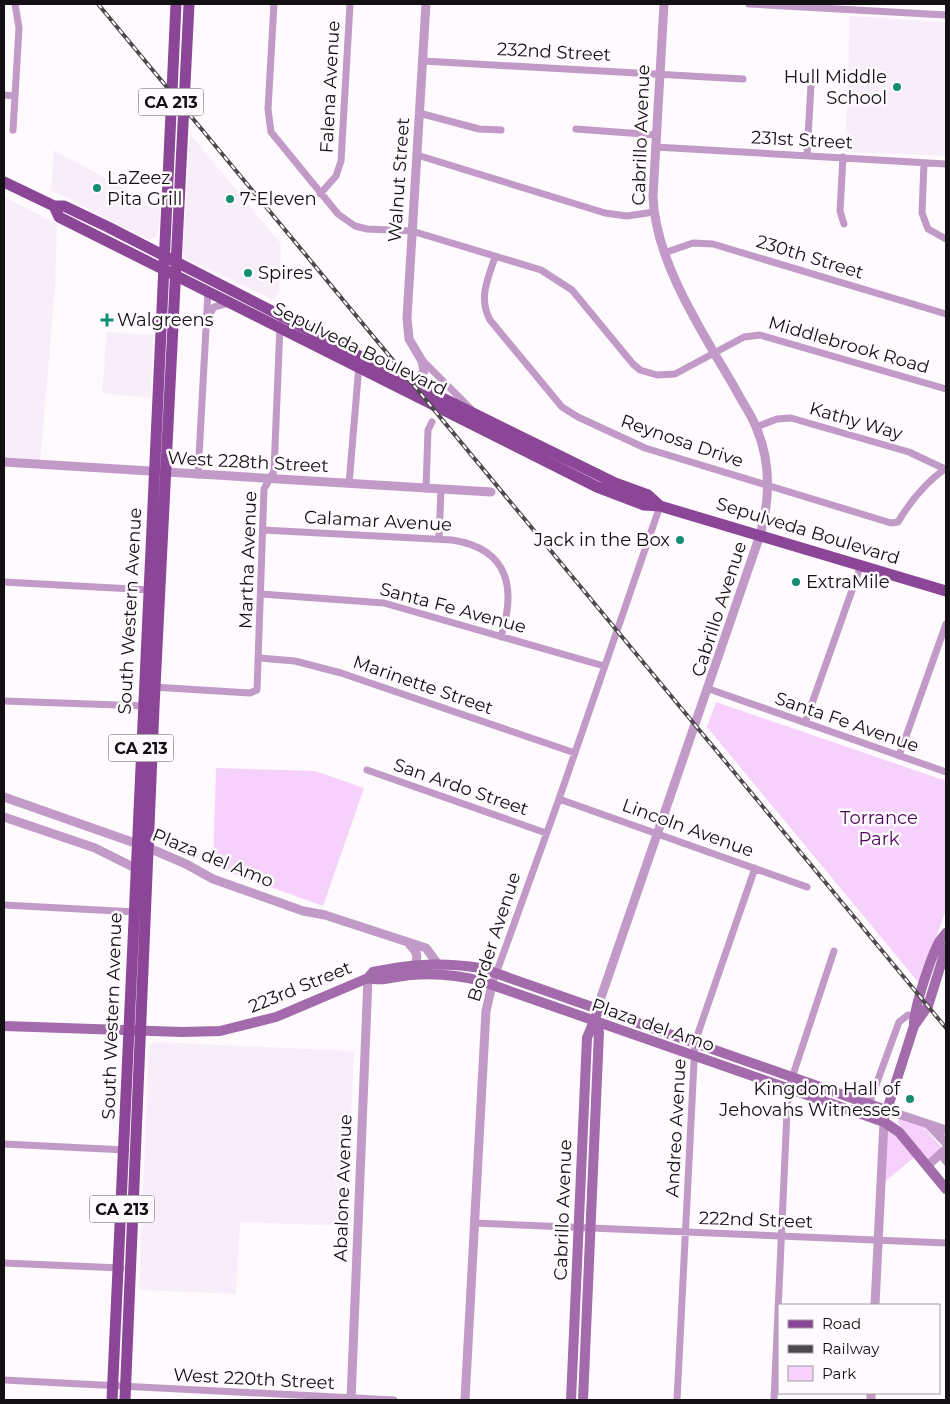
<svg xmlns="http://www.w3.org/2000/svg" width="950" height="1404" font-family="Montserrat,sans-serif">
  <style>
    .built { fill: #f8eef9 }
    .green { fill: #f5d1fb }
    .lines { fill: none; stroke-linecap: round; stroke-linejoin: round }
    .minor { stroke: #c19ac7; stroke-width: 7 }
    .tertiary { stroke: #c19ac7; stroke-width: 9 }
    .secondary { stroke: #a36aac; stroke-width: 10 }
    .primary { stroke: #8c4697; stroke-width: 11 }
    .rail-casing { stroke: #4b494b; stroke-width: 4 }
    .rail { stroke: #fefafe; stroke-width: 2; stroke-dasharray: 5.5; stroke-linecap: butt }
    .poi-dot { fill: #138e72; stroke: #fefafe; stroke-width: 2 }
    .labels { text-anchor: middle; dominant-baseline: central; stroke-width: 5; stroke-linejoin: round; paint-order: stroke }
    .shield { fill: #fefafe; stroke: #595659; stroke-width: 1 }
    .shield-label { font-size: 16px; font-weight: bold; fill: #121012 }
    .street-label { font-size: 18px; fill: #121012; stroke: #fefafe }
    .poi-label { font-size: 18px; fill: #121012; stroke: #fefafe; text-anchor: start }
    .park-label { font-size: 18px; fill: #4e0659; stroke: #fefafe }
  </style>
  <rect width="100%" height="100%" fill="#fefafe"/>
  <path class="built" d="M 850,16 L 946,22 L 946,156 L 845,152 Z
    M 190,134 L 281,244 L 279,292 L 274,300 L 187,259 L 183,255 Z
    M 54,150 L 160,208 L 158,236 L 149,240 L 51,190 Z
    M 4,197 L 57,224 L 55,287 L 40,464 L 4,461 Z
    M 107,332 L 153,335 L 151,398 L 102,393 Z
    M 155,1042 L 354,1051 L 346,1226 L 240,1222 L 236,1294 L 139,1290 L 149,1045 Z"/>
  <path class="green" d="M 716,702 L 946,781 L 946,910 L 919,983 L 707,727 Z
    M 216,768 L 315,771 L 364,788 L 323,906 L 213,866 Z
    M 900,1119 L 925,1128 L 943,1149 L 928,1160 L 898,1123 L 898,1120 Z
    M 885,1124 L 917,1155 L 882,1184 Z"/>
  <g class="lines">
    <path class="minor" d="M 274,4 L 268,109 L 271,132 L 338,214 L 355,226 L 367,229 L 412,231 L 541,270 L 572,290 L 633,364 L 640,370 L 657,375 L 675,374 L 744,337 L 760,335 L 946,389
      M 749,4 L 946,15
      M 423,61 L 743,79
      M 4,95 L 14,96
      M 419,113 L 479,129 L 501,130
      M 576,129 L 656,135
      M 13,130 L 19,28 L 15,4
      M 655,147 L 946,164
      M 417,155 L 605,213 L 627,216 L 654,212
      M 807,155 L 811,85
      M 843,157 L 840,211 L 844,224
      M 924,163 L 922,213 L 928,229 L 946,239
      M 320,194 L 336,176 L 341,161 L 350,4
      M 664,253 L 693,243 L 713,244 L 946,314
      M 495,257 C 488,279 478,298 490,320 L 562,407 L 578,417 L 645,448 L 891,523 L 898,522 C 911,500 925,483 946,468
      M 207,318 L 214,307 L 229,303
      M 422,360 L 471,409
      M 756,427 L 777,419 L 791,418 L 909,452 L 945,469
      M 198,475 L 208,292
      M 349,484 L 359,365
      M 426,489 L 428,430 L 432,422
      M 263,530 L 452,540 C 510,549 516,589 501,637
      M 439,539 L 441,489
      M 4,582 L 151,590
      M 261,594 L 384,603 L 604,666
      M 259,658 L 295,661 L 341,673 L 575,753
      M 153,687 L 250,693 L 257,690 L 264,489 L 274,471 L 280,325
      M 709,689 L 946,772
      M 4,701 L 146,706
      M 805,723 L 861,565
      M 899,756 L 946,624
      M 367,770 L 546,833
      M 559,799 L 807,887
      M 4,905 L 136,912
      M 492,985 L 559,799 L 660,506
      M 869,1104 L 899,1022 L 908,1015 L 913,1016
      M 4,1144 L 126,1150
      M 940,1154 L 946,1162
      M 474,1223 L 946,1243
      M 4,1263 L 121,1268
      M 4,1380 L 394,1400
      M 677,1400 L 695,1042 L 755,868
      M 774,1400 L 788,1090 L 834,951"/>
    <path class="tertiary" d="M 412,388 L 424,371 L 422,361 L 409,339 L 407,318 L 426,4
      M 4,462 L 491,492
      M 4,797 L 149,848 L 186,864 L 213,879 L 303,911 L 325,915 L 426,948 L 437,963
      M 4,817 L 95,848 L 141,871
      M 410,945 C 416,951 419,956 415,964
      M 597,1009 L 760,535 C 770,500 771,462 756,427 C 751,414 742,402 736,390 C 703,333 655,262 653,196 L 664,4
      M 886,1110 L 946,1130
      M 929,1125 L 946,1143
      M 927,1166 L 946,1149
      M 875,1305 L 884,1122
      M 351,1400 L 368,978
      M 465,1400 L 486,1011 L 492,985
      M 871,1400 L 871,1393"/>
    <path class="secondary" d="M 368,978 C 381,982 397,976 411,975 C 435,973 458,975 481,981 L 884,1122 L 899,1132 L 946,1189
      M 368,978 L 373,972 C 412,964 441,962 481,968 L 886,1110
      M 4,1026 L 182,1032 L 220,1031 L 276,1017 L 368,978
      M 914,1026 C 913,1010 931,957 939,942 C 941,939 944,936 946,933
      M 885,1116 L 914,1026 L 928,1006 L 946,948
      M 571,1400 L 587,1038 L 596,1016
      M 583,1400 L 599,1032 L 595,1022"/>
    <path class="primary" d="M 4,182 L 54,206 L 64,206 L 108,227 L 414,384 L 615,483 L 648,495 L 660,506
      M 54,206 L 59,217 L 597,487 L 644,505 L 660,506 L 946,591
      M 112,1400 L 176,4
      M 125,1400 L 154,707 L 189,4"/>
    <defs>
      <path id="rail" d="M 98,4 L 946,1028"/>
    </defs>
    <use href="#rail" class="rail-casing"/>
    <use href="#rail" class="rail"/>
  </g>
  <g class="poi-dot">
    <circle cx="897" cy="87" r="5"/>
    <circle cx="97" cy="188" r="5"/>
    <circle cx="230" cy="199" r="5"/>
    <circle cx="248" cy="273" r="5"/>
    <path d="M104.5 312.5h5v5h5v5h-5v5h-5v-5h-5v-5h5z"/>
    <circle cx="680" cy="540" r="5"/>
    <circle cx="796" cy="582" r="5"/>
    <circle cx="910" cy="1099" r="5"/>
  </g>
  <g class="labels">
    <g class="shield">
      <rect x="138.5" y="88.5" width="65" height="27" rx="4"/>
      <rect x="108.5" y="734.5" width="65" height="27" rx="4"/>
      <rect x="89.5" y="1195.5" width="65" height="27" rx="4"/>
    </g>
    <g class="shield-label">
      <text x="171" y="102">CA 213</text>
      <text x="141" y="748">CA 213</text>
      <text x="122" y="1209">CA 213</text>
    </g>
    <g class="street-label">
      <text transform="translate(554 52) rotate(3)">232nd Street</text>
      <text transform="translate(330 87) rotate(-87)">Falena Avenue</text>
      <text transform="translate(641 135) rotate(-88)">Cabrillo Avenue</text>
      <text transform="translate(802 140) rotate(3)">231st Street</text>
      <text transform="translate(399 180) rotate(-86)">Walnut Street</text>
      <text transform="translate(810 257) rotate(17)">230th Street</text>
      <text transform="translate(849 345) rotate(16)">Middlebrook Road</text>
      <text transform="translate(360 349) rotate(26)">Sepulveda Boulevard</text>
      <text transform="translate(856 421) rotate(16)">Kathy Way</text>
      <text transform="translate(682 441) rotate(19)">Reynosa Drive</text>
      <text transform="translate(248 462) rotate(3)">West 228th Street</text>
      <text transform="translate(378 521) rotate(3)">Calamar Avenue</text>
      <text transform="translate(808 531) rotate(17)">Sepulveda Boulevard</text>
      <text transform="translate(248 560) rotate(-88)">Martha Avenue</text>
      <text transform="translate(453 608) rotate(15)">Santa Fe Avenue</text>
      <text transform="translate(719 609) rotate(-72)">Cabrillo Avenue</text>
      <text transform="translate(130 611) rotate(-87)">South Western Avenue</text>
      <text transform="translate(423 685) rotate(19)">Marinette Street</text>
      <text transform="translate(847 722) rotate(19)">Santa Fe Avenue</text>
      <text transform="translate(461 787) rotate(19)">San Ardo Street</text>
      <text transform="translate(688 828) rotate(20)">Lincoln Avenue</text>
      <text transform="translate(213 858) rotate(22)">Plaza del Amo</text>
      <text transform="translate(494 937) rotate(-72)">Border Avenue</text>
      <text transform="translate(300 987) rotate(-22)">223rd Street</text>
      <text transform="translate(112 1016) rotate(-88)">South Western Avenue</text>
      <text transform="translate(653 1025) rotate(19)">Plaza del Amo</text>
      <text transform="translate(676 1128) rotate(-87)">Andreo Avenue</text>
      <text transform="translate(343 1188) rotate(-88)">Abalone Avenue</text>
      <text transform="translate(563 1210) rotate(-88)">Cabrillo Avenue</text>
      <text transform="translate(756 1220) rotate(2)">222nd Street</text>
      <text transform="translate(254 1379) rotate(3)">West 220th Street</text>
    </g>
    <g class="poi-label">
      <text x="887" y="77" text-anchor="end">Hull Middle<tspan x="887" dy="21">School</tspan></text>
      <text x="107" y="178">LaZeez<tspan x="107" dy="21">Pita Grill</tspan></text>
      <text x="240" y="199">7-Eleven</text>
      <text x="258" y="273">Spires</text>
      <text x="117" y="320">Walgreens</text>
      <text x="670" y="540" text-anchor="end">Jack in the Box</text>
      <text x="806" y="582">ExtraMile</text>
      <text x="900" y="1089" text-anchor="end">Kingdom Hall of<tspan x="900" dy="21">Jehovahs Witnesses</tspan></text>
    </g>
    <g class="park-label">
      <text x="879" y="818">Torrance<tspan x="879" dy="21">Park</tspan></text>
    </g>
  </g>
  <rect width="950" height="1404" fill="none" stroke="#121012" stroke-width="10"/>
  <rect x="778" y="1304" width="162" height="90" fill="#fefafe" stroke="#a09ca0"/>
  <rect x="788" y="1320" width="25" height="8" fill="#8c4697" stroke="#a09ca0"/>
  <text x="822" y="1329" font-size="15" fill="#121012">Road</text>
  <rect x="788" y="1345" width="25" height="8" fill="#4b494b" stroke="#a09ca0"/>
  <text x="822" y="1354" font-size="15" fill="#121012">Railway</text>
  <rect x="788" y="1366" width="25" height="15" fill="#f5d1fb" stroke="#a09ca0"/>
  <text x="822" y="1379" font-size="15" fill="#121012">Park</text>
</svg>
